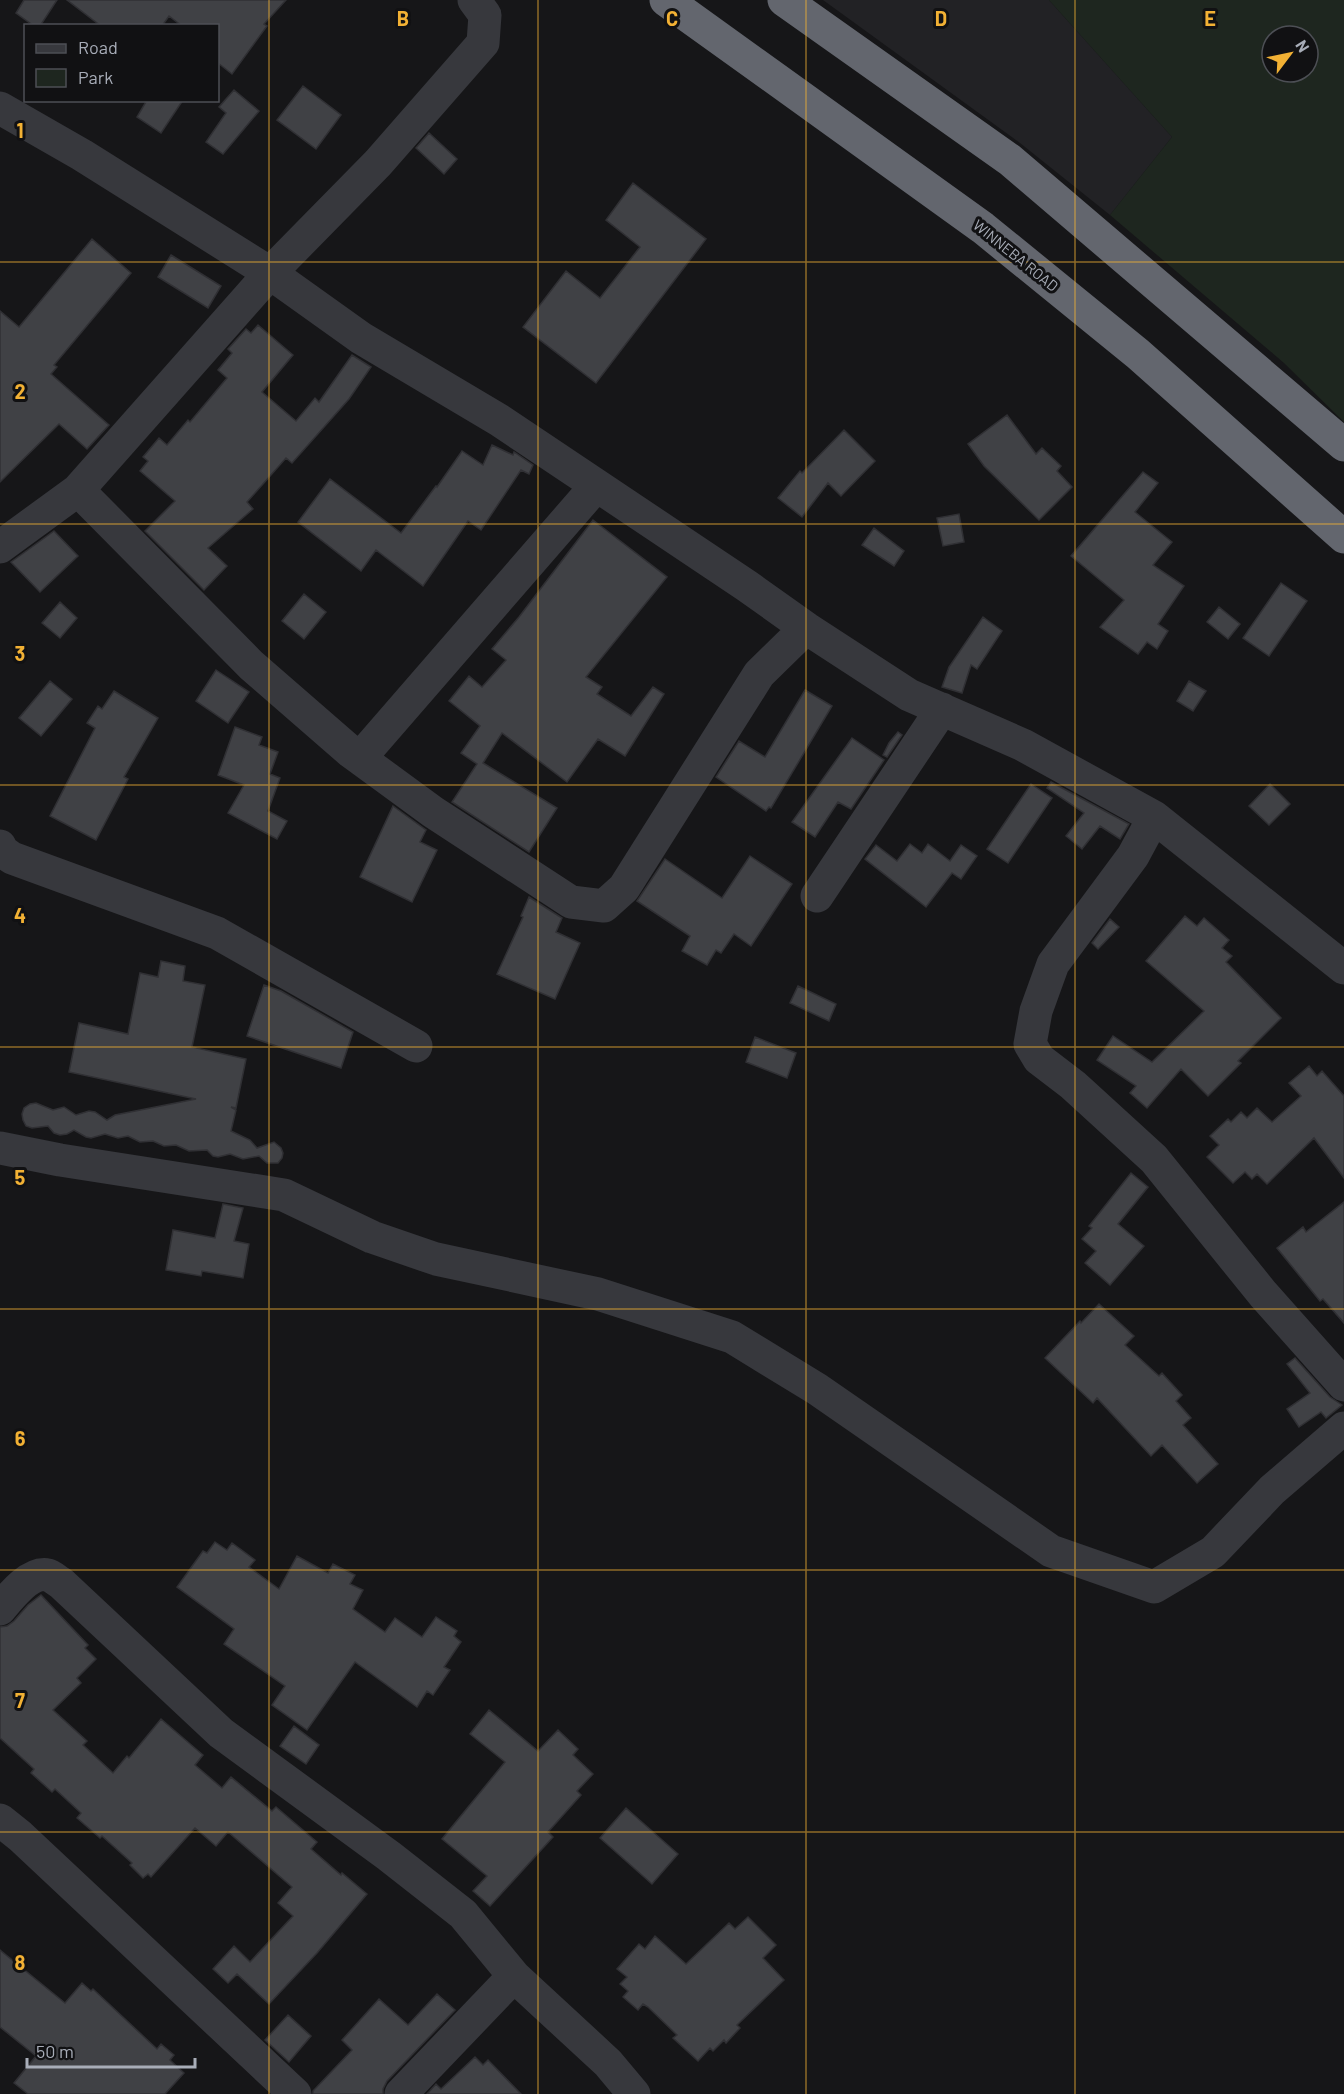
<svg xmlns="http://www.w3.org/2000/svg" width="1344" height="2094" font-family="Barlow,sans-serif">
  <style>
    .built { fill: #222225 }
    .green { fill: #1e261f; fill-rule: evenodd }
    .building { fill: #404145; stroke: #303034; stroke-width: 1.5 }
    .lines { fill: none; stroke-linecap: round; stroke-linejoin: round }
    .minor { stroke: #37383d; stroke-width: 33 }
    .highway { stroke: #63666e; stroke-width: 33 }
    .grid { fill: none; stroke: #f2b134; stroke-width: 1.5; stroke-opacity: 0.55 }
    .labels { text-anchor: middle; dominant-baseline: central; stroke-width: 6; stroke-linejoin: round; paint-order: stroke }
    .street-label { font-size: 15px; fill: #a8adb8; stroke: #111113 }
    .grid-label { font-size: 20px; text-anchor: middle; font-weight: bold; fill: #f2b134; stroke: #111113; stroke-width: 6; stroke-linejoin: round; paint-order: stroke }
  </style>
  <rect width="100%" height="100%" fill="#161618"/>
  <path class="built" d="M 823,0 L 1049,0 L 1172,137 L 1110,215 L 1020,143 Z"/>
  <path class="green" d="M 1049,0 L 1344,0 L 1344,422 L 1284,363 L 1110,215 L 1172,137 ZM 1272,36 L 1308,36 L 1308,72 L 1272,72 Z"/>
  <path class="building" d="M 24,0 L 57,0 L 40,26 L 34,26 L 16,13 Z
    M 67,0 L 286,0 L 264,24 L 267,26 L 232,74 L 218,63 L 218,26 L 182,26 L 169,16 L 162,26 L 101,26 Z
    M 303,86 L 341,115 L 316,149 L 277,120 Z
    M 234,90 L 259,111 L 223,154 L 206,142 L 226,113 L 219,107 Z
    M 147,100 L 183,100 L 161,133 L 137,117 Z
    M 429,133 L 457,159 L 444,174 L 416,148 Z
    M 633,183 L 706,239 L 596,383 L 523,327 L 566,271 L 600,298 L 640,247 L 606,220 Z
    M 92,239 L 131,273 L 54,365 L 57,367 L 51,374 L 109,425 L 87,449 L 59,424 L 0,482 L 0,311 L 19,327 Z
    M 171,255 L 221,286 L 208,308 L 158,277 Z
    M 258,325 L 293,355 L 262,392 L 296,421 L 315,398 L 319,402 L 352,355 L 371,367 L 349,399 L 292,463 L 286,458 L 247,502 L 253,509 L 208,548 L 227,566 L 204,590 L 145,531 L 175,501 L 140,471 L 148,461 L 143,457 L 159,438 L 167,445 L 188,420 L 190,422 L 227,378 L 218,370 L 232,353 L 228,349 L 246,329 L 251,333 Z
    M 1007,415 L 1036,454 L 1042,448 L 1061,466 L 1057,471 L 1072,487 L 1039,520 L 984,466 L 968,444 Z
    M 844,430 L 875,461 L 841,496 L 828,483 L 802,517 L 778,498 L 800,471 L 802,473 Z
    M 492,445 L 513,455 L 514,452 L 533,465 L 529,474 L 521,470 L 481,530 L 468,521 L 423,586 L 376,550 L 361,571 L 298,522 L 330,479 L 401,533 L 436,486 L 437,487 L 462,451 L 483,465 Z
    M 1143,472 L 1158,483 L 1135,512 L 1172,542 L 1153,565 L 1184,586 L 1158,624 L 1168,631 L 1157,649 L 1147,642 L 1138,654 L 1100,627 L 1124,600 L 1071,556 Z
    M 959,514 L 964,542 L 943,546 L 937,518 Z
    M 593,520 L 667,577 L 586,677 L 602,687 L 597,694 L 631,716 L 653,687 L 664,694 L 625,756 L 598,739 L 567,782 L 502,733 L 483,763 L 557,808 L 529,852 L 452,802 L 477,764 L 461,753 L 480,726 L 449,701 L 469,676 L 482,687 L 506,660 L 492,649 L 519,617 Z
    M 874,528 L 904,551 L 894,566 L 862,545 Z
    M 54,531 L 78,556 L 40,592 L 11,562 Z
    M 1281,583 L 1307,601 L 1269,656 L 1243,638 Z
    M 304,594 L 326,612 L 304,639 L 282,621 Z
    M 60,602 L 77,618 L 60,638 L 42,623 Z
    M 1219,607 L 1240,624 L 1228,639 L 1207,622 Z
    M 983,617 L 1002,631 L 977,669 L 971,665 L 962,693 L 942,687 L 949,667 Z
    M 216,670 L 249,692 L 228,723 L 196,701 Z
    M 50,681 L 72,699 L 41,736 L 19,718 Z
    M 1189,681 L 1206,691 L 1193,711 L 1177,701 Z
    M 805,690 L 832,706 L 771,808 L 769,807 L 766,811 L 716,777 L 739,741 L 765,757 Z
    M 114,691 L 158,718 L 124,777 L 128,779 L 96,840 L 50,816 L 95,728 L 87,723 L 98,706 L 102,709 Z
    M 235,727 L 262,737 L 259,745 L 278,752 L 270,774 L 280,778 L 268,811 L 287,821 L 277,839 L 228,813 L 244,785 L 218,775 Z
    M 898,732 L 902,735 L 887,757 L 883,755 L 889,743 Z
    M 852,738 L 884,760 L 851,809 L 838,802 L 815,837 L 792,822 Z
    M 1051,782 L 1129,824 L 1120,839 L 1100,826 L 1082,849 L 1066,836 L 1084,813 L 1047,788 Z
    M 1031,784 L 1052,798 L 1008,863 L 987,849 Z
    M 1270,784 L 1290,804 L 1269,825 L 1249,806 Z
    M 393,806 L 426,830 L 420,842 L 437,850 L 412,902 L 360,877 Z
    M 910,844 L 922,853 L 928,844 L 950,861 L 961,845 L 977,856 L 961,879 L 952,873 L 926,907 L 865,859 L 876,845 L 897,861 Z
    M 750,856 L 792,884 L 751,946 L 734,934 L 721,953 L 716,950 L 707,965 L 682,951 L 690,936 L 637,901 L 665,859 L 722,898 Z
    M 529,897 L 562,918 L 556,932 L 580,943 L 555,999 L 497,974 L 523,917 L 521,916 Z
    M 1185,916 L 1197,926 L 1204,918 L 1229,940 L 1222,948 L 1232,956 L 1226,962 L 1281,1018 L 1238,1061 L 1241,1063 L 1208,1096 L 1181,1069 L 1147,1108 L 1130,1093 L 1136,1086 L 1097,1060 L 1113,1036 L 1152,1062 L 1204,1011 L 1146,961 Z
    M 1110,919 L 1119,927 L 1098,949 L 1092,943 Z
    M 161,961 L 185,966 L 183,981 L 205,985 L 192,1047 L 246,1059 L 236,1108 L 231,1107 L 236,1110 L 231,1131 L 250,1140 L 257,1148 L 274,1142 L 281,1148 L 283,1153 L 282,1158 L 278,1163 L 267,1163 L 259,1156 L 243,1159 L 230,1154 L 218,1157 L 213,1156 L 207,1150 L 189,1151 L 176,1145 L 164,1146 L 153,1141 L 140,1142 L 128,1136 L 118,1138 L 105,1134 L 91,1138 L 86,1137 L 74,1130 L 67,1134 L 60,1135 L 54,1133 L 48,1126 L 32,1128 L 26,1126 L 23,1120 L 22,1114 L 24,1108 L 30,1104 L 36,1103 L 53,1110 L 64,1107 L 76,1115 L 89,1111 L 95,1112 L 107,1120 L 115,1115 L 196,1099 L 69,1072 L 79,1023 L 128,1034 L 140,973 L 158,977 Z
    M 264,985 L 281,991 L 353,1032 L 341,1068 L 247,1036 Z
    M 798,986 L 836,1004 L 829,1021 L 790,1003 Z
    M 755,1037 L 796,1053 L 787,1078 L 746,1062 Z
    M 1309,1066 L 1317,1076 L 1322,1071 L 1344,1096 L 1344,1178 L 1314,1138 L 1267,1184 L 1257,1174 L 1252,1179 L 1245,1172 L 1233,1183 L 1207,1157 L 1219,1145 L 1210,1136 L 1228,1119 L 1231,1122 L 1241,1112 L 1247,1118 L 1257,1108 L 1272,1122 L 1301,1096 L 1289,1083 Z
    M 1131,1173 L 1148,1187 L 1118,1224 L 1144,1246 L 1110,1285 L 1085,1263 L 1096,1251 L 1082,1239 L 1092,1228 L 1089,1226 Z
    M 1344,1202 L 1344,1323 L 1323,1299 L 1320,1301 L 1277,1248 L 1303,1227 L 1306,1232 Z
    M 223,1204 L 243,1208 L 234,1241 L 249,1244 L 243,1278 L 202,1271 L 201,1276 L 166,1270 L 173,1230 L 215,1238 Z
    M 1099,1304 L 1134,1336 L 1125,1345 L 1159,1376 L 1162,1373 L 1182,1395 L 1176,1401 L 1191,1418 L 1183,1425 L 1218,1464 L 1197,1483 L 1162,1445 L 1151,1456 L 1097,1398 L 1093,1403 L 1045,1358 L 1080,1321 L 1081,1323 Z
    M 1295,1358 L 1330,1397 L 1342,1405 L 1326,1418 L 1321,1412 L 1299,1427 L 1287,1409 L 1310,1393 L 1287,1364 Z
    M 215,1542 L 227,1550 L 232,1543 L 255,1560 L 249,1567 L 279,1589 L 297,1556 L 328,1573 L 333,1564 L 355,1575 L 350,1584 L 363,1590 L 353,1609 L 385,1632 L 395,1618 L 422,1637 L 436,1617 L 457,1631 L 454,1636 L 461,1642 L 444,1667 L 450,1670 L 433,1695 L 427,1691 L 417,1707 L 355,1662 L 307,1730 L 272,1705 L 285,1686 L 224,1644 L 234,1629 L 177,1587 L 203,1551 L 207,1553 Z
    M 41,1595 L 88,1645 L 85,1648 L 96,1659 L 77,1678 L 81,1683 L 53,1710 L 87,1741 L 83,1745 L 113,1773 L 127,1756 L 129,1758 L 161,1719 L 203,1755 L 195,1765 L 222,1788 L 231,1777 L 272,1811 L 276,1807 L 317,1842 L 311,1849 L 341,1875 L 342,1873 L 367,1894 L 317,1953 L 269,2004 L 237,1974 L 228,1983 L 213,1969 L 234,1946 L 250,1962 L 293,1916 L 278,1903 L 292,1887 L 228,1832 L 216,1846 L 195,1828 L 151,1877 L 148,1874 L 143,1878 L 130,1865 L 132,1863 L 102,1836 L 100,1838 L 77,1818 L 81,1813 L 55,1789 L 52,1792 L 31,1773 L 34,1769 L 0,1738 L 0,1627 L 7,1626 L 14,1621 L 28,1605 Z
    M 489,1710 L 538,1751 L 558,1730 L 578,1749 L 573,1755 L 593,1774 L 577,1791 L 581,1795 L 548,1832 L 553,1837 L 490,1906 L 473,1891 L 487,1876 L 442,1839 L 505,1762 L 470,1734 Z
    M 294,1726 L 319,1745 L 306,1764 L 280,1746 Z
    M 626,1808 L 678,1854 L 652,1884 L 600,1838 Z
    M 748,1917 L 776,1945 L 763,1958 L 784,1980 L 737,2025 L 740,2028 L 726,2043 L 724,2040 L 713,2051 L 710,2048 L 698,2061 L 673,2038 L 677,2035 L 648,2007 L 643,2004 L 638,2010 L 623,1997 L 628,1991 L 620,1984 L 627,1977 L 617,1969 L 639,1944 L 645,1949 L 655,1936 L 686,1964 L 729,1923 L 735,1929 Z
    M 0,1950 L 65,2003 L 82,1983 L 91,1991 L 93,1989 L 157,2049 L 161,2044 L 174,2055 L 170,2060 L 184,2073 L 165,2094 L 28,2094 L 14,2083 L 36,2056 L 0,2027 Z
    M 437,1994 L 455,2010 L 387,2081 L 383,2089 L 383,2094 L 313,2094 L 313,2091 L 352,2050 L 342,2040 L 379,1999 L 408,2025 Z
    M 288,2015 L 311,2036 L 289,2062 L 265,2040 Z
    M 475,2057 L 483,2065 L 488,2060 L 521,2094 L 427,2094 L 436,2084 L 441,2089 Z"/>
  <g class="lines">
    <path class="minor" d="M 0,108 L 82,155 L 270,273 L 361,338 L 499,420 L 747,586 L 806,628 L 909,695 L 1023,745 L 1154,817 L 1344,968
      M 78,490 L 251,665 L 351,752 L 433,812 L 571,902 L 604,906 L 624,888 L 759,674 L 806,628
      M 0,547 L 78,490 L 270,273 L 378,163 L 483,43 L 485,15 L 474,0
      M 360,758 L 596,486
      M 1154,817 L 1133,856 L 1053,964 L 1036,1011 L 1030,1044 L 1039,1059 L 1073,1085 L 1154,1159 L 1263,1294 L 1344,1385
      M 0,846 L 1,850 L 12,858 L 217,933 L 416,1046
      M 817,896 L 942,709
      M 0,1148 L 60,1160 L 284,1195 L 372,1237 L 436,1259 L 598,1294 L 732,1337 L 817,1389 L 1051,1551 L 1154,1587 L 1213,1552 L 1272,1490 L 1344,1428
      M 0,1609 C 10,1597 30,1571 48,1575 C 52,1576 57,1581 61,1583 L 221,1733 L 389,1856 L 463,1914 L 514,1976 L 401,2094
      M 0,1820 L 20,1836 L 295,2094
      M 514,1976 L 608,2063 L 634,2094"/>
    <path class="highway" d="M 666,0 L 983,228 L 1138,354 L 1344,537
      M 784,0 L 1010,160 L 1344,445"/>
  </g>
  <path class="grid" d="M 269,0 L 269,2094M 538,0 L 538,2094M 806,0 L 806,2094M 1075,0 L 1075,2094M 0,262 L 1344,262M 0,524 L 1344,524M 0,785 L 1344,785M 0,1047 L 1344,1047M 0,1309 L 1344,1309M 0,1570 L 1344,1570M 0,1832 L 1344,1832"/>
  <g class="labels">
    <g class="street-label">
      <text transform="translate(1016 255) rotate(39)">WINNEBA ROAD</text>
    </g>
  </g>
  <g class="grid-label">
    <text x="403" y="26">B</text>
    <text x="672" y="26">C</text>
    <text x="941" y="26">D</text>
    <text x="1210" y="26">E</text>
    <text x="20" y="138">1</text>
    <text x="20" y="399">2</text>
    <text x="20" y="661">3</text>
    <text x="20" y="923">4</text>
    <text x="20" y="1185">5</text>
    <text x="20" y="1446">6</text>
    <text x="20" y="1708">7</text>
    <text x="20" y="1970">8</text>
  </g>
  <rect x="24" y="24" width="195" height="78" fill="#111113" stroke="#4d4f55" stroke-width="1.5"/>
  <rect x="36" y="44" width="30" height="9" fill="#37383d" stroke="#4d4f55" stroke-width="1.5"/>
  <text x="78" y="54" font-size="18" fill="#a8adb8">Road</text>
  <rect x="36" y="69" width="30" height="18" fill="#1e261f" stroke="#4d4f55" stroke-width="1.5"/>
  <text x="78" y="84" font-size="18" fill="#a8adb8">Park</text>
  <g transform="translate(1290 54) rotate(58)"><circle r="28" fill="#111113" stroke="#4d4f55" stroke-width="1.5"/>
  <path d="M0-4.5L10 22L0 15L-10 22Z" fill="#f2b134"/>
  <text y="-9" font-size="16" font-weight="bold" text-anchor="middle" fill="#a8adb8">N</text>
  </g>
  <path d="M27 2058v9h168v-9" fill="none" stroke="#a8adb8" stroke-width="3"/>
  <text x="36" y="2058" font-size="18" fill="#a8adb8" stroke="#111113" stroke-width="4.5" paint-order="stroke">50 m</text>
</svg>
